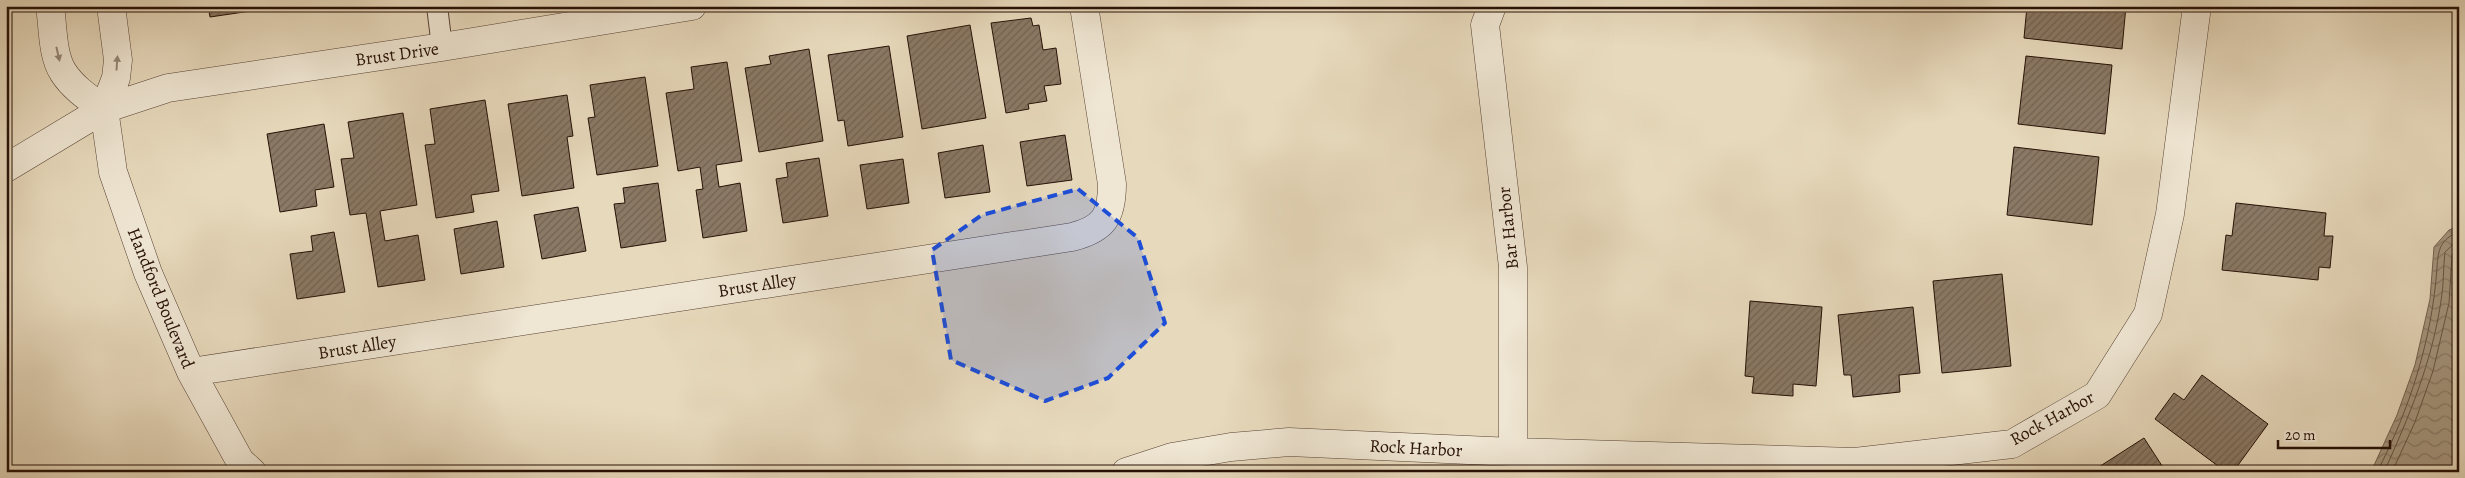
<svg xmlns="http://www.w3.org/2000/svg" width="2465" height="478" font-family="Alegreya,serif">
  <style>
    .water { fill: url(#water-waves); stroke: #72604e }
    .lines { fill: none; stroke-linecap: round; stroke-linejoin: round }
    .shore { stroke: #665242; stroke-width: 1 }
    .building { fill: url(#building-hatch); stroke: #261006 }
    .service-casing { stroke: #564234; stroke-width: 22 }
    .minor-casing { stroke: #564234; stroke-width: 29 }
    .service { stroke: #efe6d3; stroke-width: 20 }
    .minor { stroke: #efe6d3; stroke-width: 28 }
    .oneway { fill: #958677 }
    .marked { fill: #1d4ed8; fill-opacity: 0.2; stroke: #1d4ed8; stroke-width: 4; stroke-dasharray: 10 6; stroke-linejoin: round }
    .labels { text-anchor: middle; dominant-baseline: central; stroke-width: 4.5; stroke-linejoin: round; paint-order: stroke }
    .street-label { font-size: 18px; fill: #261006; stroke: #efe6d3 }
  </style>
  <defs>
    <pattern id="water-waves" width="16" height="10" patternUnits="userSpaceOnUse" patternTransform="scale(1.25)"><rect width="16" height="10" fill="#a5957e"/><path d="M0 5q4-4 8 0t8 0" fill="none" stroke="#867865"/></pattern>
    <pattern id="building-hatch" width="6" height="6" patternUnits="userSpaceOnUse" patternTransform="scale(1.25)"><rect width="6" height="6" fill="#8a7965"/><path d="M-1 1l2-2M0 6l6-6M5 7l2-2" fill="none" stroke="#716251"/></pattern>
  </defs>
  <rect width="100%" height="100%" fill="#e7d9bc"/>
  <filter id="stains"><feTurbulence type="fractalNoise" baseFrequency=".004" numOctaves="4"/><feColorMatrix values="0 0 0 0 .2 0 0 0 0 .09 0 0 0 0 .02 0 0 0 .5 -.17"/></filter>
  <radialGradient id="worn" r=".72"><stop offset=".6" stop-color="#630" stop-opacity="0"/><stop offset="1" stop-color="#630" stop-opacity=".3"/></radialGradient>
  <path class="water" d="M 2459,226 L 2459,472 L 2371,472 L 2397,415 L 2415,365 L 2430,299 L 2434,247 L 2449,230 Z"/>
  <g class="lines">
    <path class="shore" d="M 2377,472 C 2410,409 2432,339 2437,268 C 2438,250 2440,239 2459,232
      M 2384,472 C 2409,417 2432,362 2441,301 C 2444,285 2443,268 2445,252 L 2459,239
      M 2392,472 L 2415,422 L 2433,371 L 2449,303 L 2452,255 L 2459,247"/>
  </g>
  <path class="building" d="M 208,6 L 285,6 L 210,17 Z
    M 2027,6 L 2126,6 L 2122,49 L 2024,38 Z
    M 1031,18 L 1033,26 L 1039,25 L 1043,50 L 1056,48 L 1061,84 L 1044,86 L 1047,101 L 1028,104 L 1029,109 L 1006,113 L 991,23 Z
    M 970,25 L 986,118 L 922,129 L 907,36 Z
    M 889,46 L 903,137 L 848,146 L 844,120 L 838,121 L 828,55 Z
    M 809,49 L 823,141 L 759,152 L 745,68 L 771,64 L 769,56 Z
    M 2026,56 L 2112,65 L 2105,134 L 2018,124 Z
    M 727,62 L 742,161 L 716,165 L 719,187 L 740,183 L 747,231 L 703,238 L 696,190 L 703,189 L 700,167 L 678,171 L 666,93 L 694,89 L 691,67 Z
    M 645,77 L 658,166 L 597,175 L 588,118 L 595,117 L 590,85 Z
    M 567,95 L 573,136 L 567,137 L 574,188 L 522,196 L 508,104 Z
    M 485,100 L 499,191 L 471,195 L 474,212 L 436,218 L 425,145 L 435,144 L 430,109 Z
    M 403,113 L 417,205 L 380,211 L 385,241 L 418,235 L 425,280 L 378,287 L 366,213 L 350,215 L 341,159 L 354,158 L 348,122 Z
    M 324,124 L 334,187 L 315,190 L 317,206 L 280,212 L 267,134 Z
    M 1065,135 L 1072,180 L 1027,186 L 1020,142 Z
    M 983,145 L 990,192 L 945,198 L 938,153 Z
    M 2014,147 L 2099,157 L 2092,225 L 2007,215 Z
    M 819,158 L 828,216 L 783,223 L 776,179 L 788,177 L 786,163 Z
    M 903,159 L 909,203 L 867,209 L 860,165 Z
    M 658,183 L 666,241 L 621,248 L 614,204 L 625,203 L 623,188 Z
    M 2236,203 L 2326,213 L 2324,236 L 2333,236 L 2330,268 L 2319,267 L 2318,280 L 2222,270 L 2226,235 L 2232,236 Z
    M 578,207 L 586,251 L 542,259 L 534,215 Z
    M 497,221 L 504,267 L 461,274 L 454,229 Z
    M 334,232 L 345,292 L 297,299 L 290,254 L 313,251 L 311,236 Z
    M 2002,274 L 2011,366 L 1942,373 L 1933,281 Z
    M 1750,301 L 1822,307 L 1816,386 L 1793,384 L 1793,396 L 1752,393 L 1754,377 L 1745,376 Z
    M 1913,307 L 1920,373 L 1899,375 L 1900,392 L 1853,397 L 1851,375 L 1844,375 L 1838,315 Z
    M 2202,375 L 2268,424 L 2233,472 L 2226,472 L 2155,419 L 2174,393 L 2184,400 Z
    M 2144,438 L 2166,472 L 2091,472 Z"/>
  <g class="lines">
    <defs>
      <path id="service" d="M 437,6 L 442,47"/>
      <path id="minor" d="M 50,6 C 53,26 52,55 63,72 C 73,88 90,99 104,109
        M 111,6 L 118,60 L 116,78 L 104,109 L 113,172 L 148,273 L 191,372 L 240,461 L 252,472
        M 1492,6 L 1485,25 L 1513,267 L 1513,452
        M 6,168 L 104,109 L 168,88 L 442,47 L 692,6
        M 191,372 L 1072,237 C 1104,229 1112,216 1112,184 L 1084,6
        M 1126,472 L 1172,457 L 1231,447 L 1289,442 L 1513,452 L 1855,462 L 2012,444 L 2097,395 L 2148,314 L 2170,214 L 2197,6"/>
    </defs>
    <use href="#service" class="service-casing"/>
    <use href="#minor" class="minor-casing"/>
    <use href="#service" class="service"/>
    <use href="#minor" class="minor"/>
  </g>
  <defs><path id="oneway-solid" d="M-6-.8H1V-3.2L6.5 0L1 3.2V.8H-6Z" transform="scale(1.25)"/></defs>
  <g class="oneway">
    <use href="#oneway-solid" transform="translate(58 54) rotate(77)"/>
    <use href="#oneway-solid" transform="translate(117 63) rotate(-86)"/>
  </g>
  <path class="marked" d="M 1078,189 L 1138,238 L 1165,323 L 1108,378 L 1045,401 L 951,360 L 932,250 L 982,215 Z"/>
  <g class="labels">
    <g class="street-label">
      <text transform="translate(397 54) rotate(-8)">Brust Drive</text>
      <text transform="translate(1508 228) rotate(-96)">Bar Harbor</text>
      <text transform="translate(757 285) rotate(-9)">Brust Alley</text>
      <text transform="translate(161 298) rotate(68)">Handford Boulevard</text>
      <text transform="translate(357 347) rotate(-9)">Brust Alley</text>
      <text transform="translate(2052 418) rotate(-29)">Rock Harbor</text>
      <text transform="translate(1416 448) rotate(3)">Rock Harbor</text>
    </g>
  </g>
  <rect width="2465" height="478" fill="none" stroke="#e7d9bc" stroke-width="25"/>
  <rect x="8" y="8" width="2450" height="463" fill="none" stroke="#261006" stroke-width="2.5"/>
  <rect x="12" y="12" width="2440" height="453" fill="none" stroke="#261006"/>
  <path d="M2278 440v8h112v-8" fill="none" stroke="#261006" stroke-width="2.5"/>
  <text x="2285" y="440" font-size="15" fill="#261006" stroke="#efe6d3" stroke-width="4" paint-order="stroke">20 m</text>
  <rect width="100%" height="100%" filter="url(#stains)"/>
  <rect width="100%" height="100%" fill="url(#worn)"/>
</svg>
